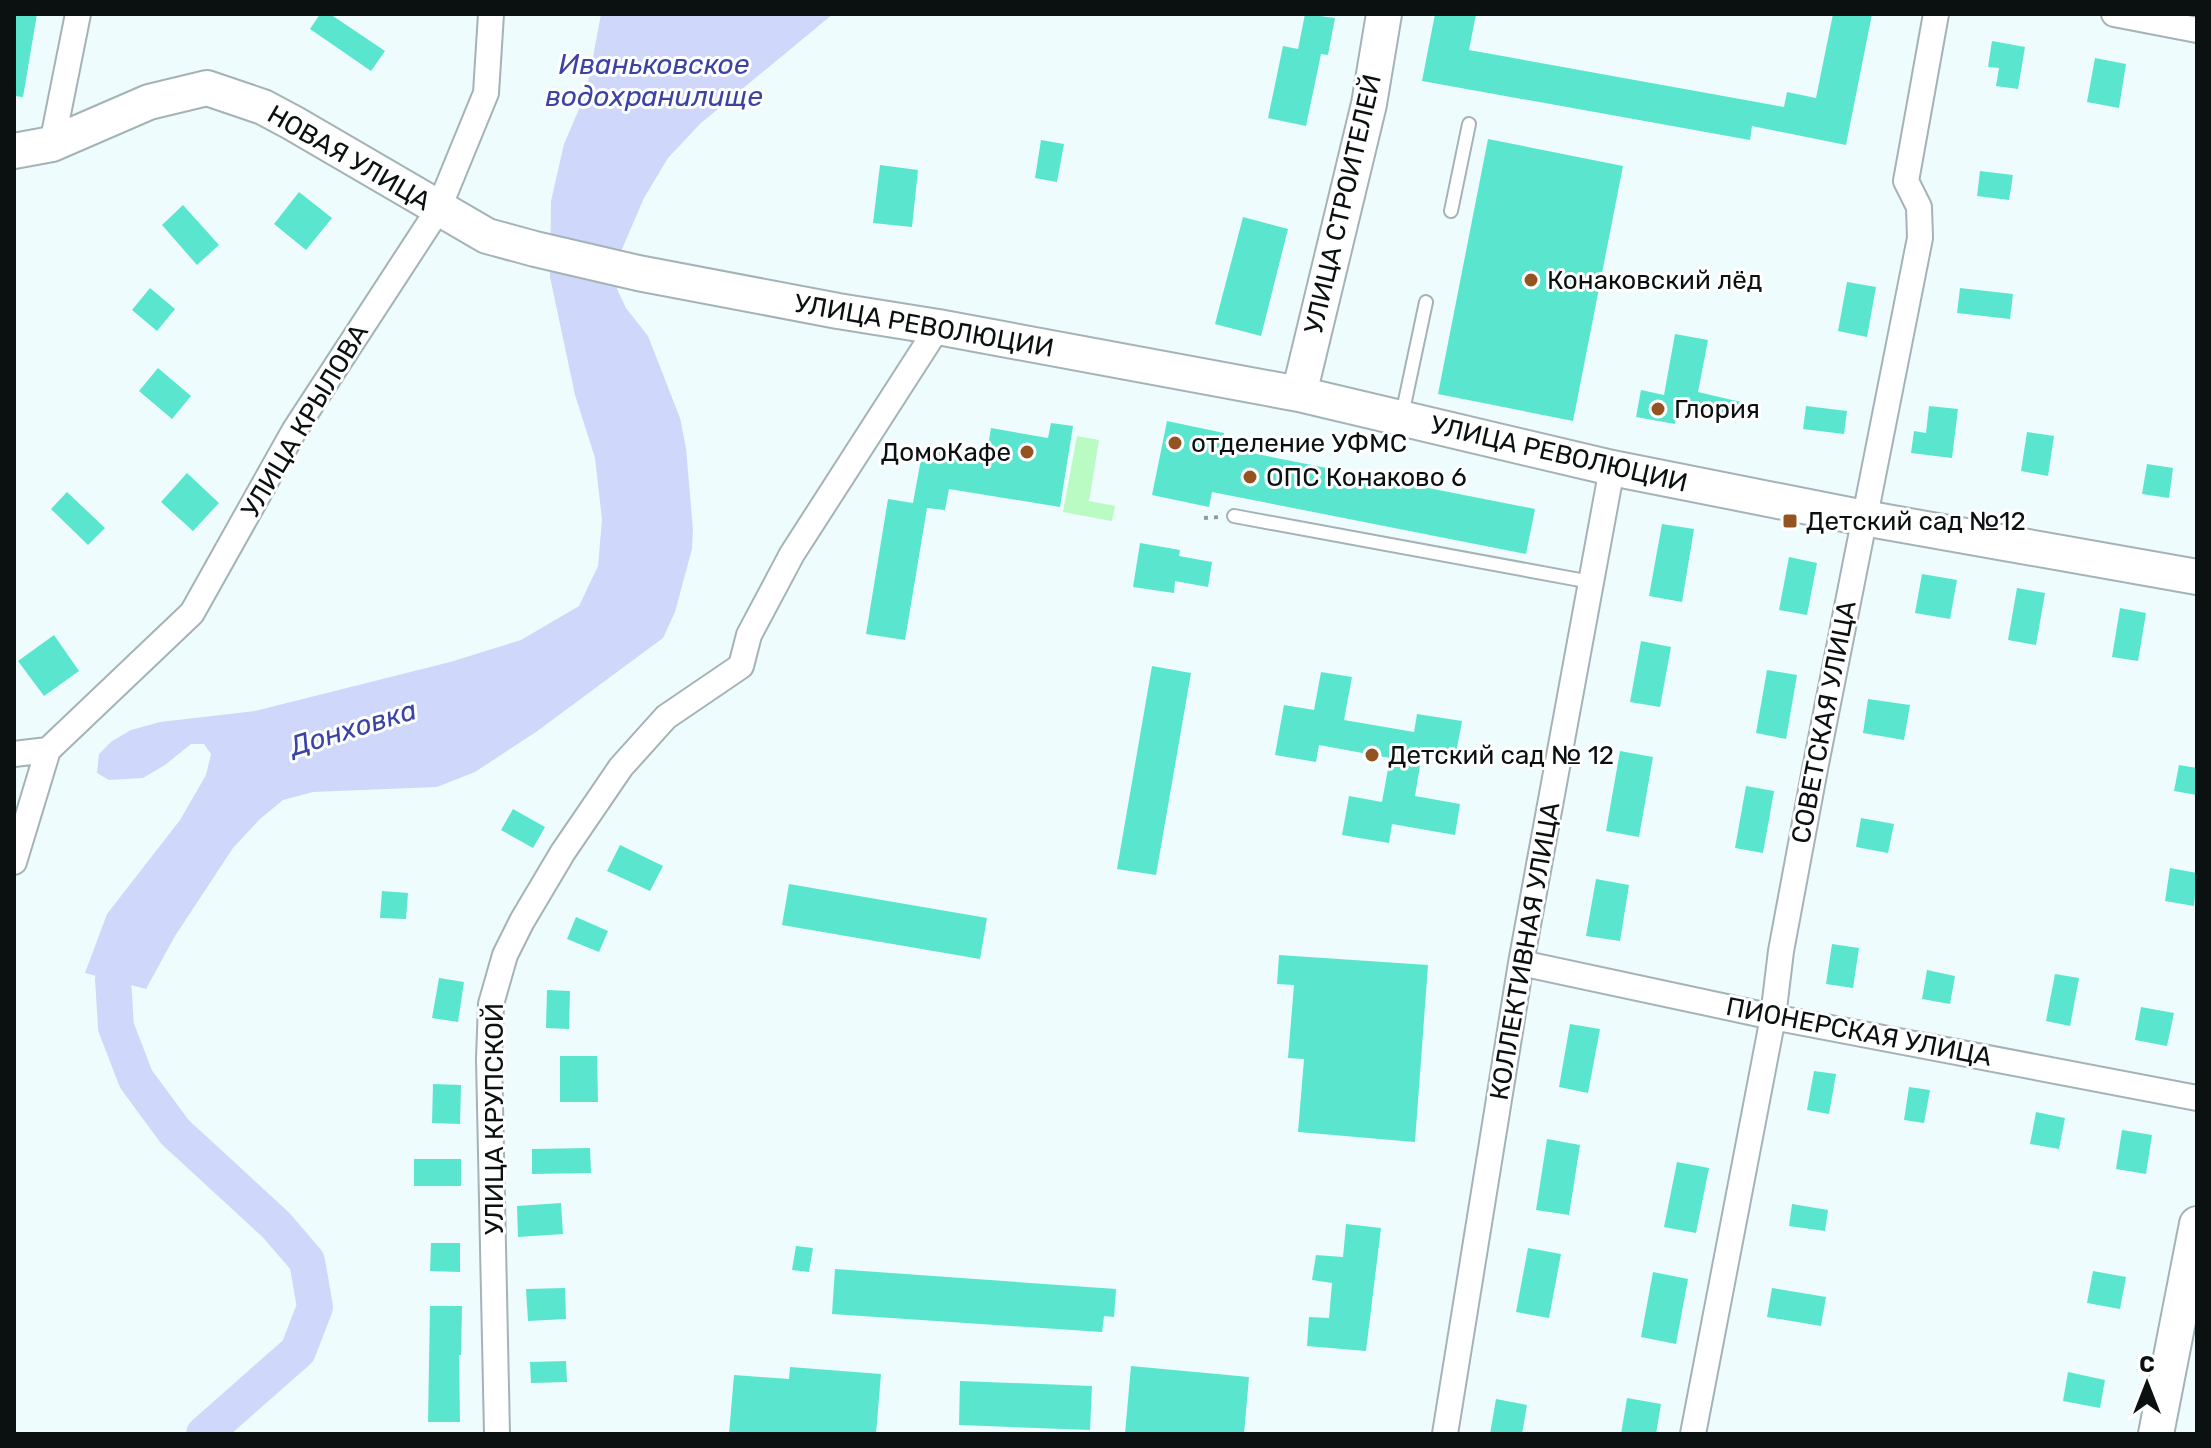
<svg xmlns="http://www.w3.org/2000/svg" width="2211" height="1448" font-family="Rubik,sans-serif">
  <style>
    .green { fill: #bafac3 }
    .water { fill: #cfd8fb }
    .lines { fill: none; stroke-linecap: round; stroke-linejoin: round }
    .river { stroke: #cfd8fb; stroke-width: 36 }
    .building { fill: #5ae6ce }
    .lane-casing { stroke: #a4b3b6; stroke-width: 16 }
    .street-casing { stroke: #a4b3b6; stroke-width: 28 }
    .secondary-casing { stroke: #a4b3b6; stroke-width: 38 }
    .path { stroke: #919b9d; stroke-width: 4; stroke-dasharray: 4 6; stroke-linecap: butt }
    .lane { stroke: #fff; stroke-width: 12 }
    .street { stroke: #fff; stroke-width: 24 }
    .secondary { stroke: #fff; stroke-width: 34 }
    .poi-dot { fill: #965322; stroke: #fff; stroke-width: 3 }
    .labels { text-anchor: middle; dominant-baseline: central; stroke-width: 6; stroke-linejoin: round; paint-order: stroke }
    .street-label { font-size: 26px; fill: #0b1011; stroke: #fff }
    .poi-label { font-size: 26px; fill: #0b1011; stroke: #fff; text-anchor: start }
    .water-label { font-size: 28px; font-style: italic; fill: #3b44a5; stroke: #fff }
  </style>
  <rect width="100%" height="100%" fill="#effcfe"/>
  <path class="green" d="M 1077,436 L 1099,440 L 1089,501 L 1115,506 L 1112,521 L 1063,512 Z"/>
  <path class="water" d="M 601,14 L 833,14 L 701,123 L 668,158 L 644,198 L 616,263 L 617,289 L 626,308 L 648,336 L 680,418 L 686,448 L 693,530 L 692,549 L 675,612 L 663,638 L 536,732 L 475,772 L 437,787 L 313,792 L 283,800 L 260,819 L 233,848 L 175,936 L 146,989 L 85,973 L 107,914 L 180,820 L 206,775 L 211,754 L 204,744 L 191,744 L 165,765 L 143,778 L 109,780 L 97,773 L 99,754 L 112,741 L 131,730 L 160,722 L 255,711 L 450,662 L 521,640 L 579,606 L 598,566 L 602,520 L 595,458 L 575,395 L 550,277 L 551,201 L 564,144 L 582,102 L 589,78 Z"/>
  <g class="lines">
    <path class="river" d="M 135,935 L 113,979 L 116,1027 L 136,1079 L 175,1132 L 276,1225 L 307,1261 L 315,1307 L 298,1351 L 204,1434"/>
  </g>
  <path class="building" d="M 14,14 L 37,14 L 23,97 L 14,96 Z
    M 320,14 L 330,14 L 385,51 L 371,71 L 310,29 Z
    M 1305,14 L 1335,18 L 1328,55 L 1321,54 L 1306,126 L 1268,118 L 1283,46 L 1298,49 Z
    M 1435,14 L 1476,14 L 1469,50 L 1784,107 L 1787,92 L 1816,98 L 1833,14 L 1872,14 L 1846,145 L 1752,126 L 1750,140 L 1422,81 Z
    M 1992,41 L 2025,47 L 2018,89 L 1996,86 L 1999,68 L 1988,67 Z
    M 2095,58 L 2126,64 L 2119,108 L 2087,102 Z
    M 1488,139 L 1623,166 L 1573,421 L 1438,394 Z
    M 1041,140 L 1064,144 L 1057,182 L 1035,178 Z
    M 880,165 L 918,170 L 912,227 L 873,223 Z
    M 1980,171 L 2013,175 L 2009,200 L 1977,196 Z
    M 299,192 L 332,218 L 306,250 L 274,224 Z
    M 183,205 L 219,245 L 197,265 L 162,225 Z
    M 1243,217 L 1288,229 L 1261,336 L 1215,324 Z
    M 1847,282 L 1876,287 L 1867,337 L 1838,331 Z
    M 150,288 L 175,309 L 157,331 L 132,310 Z
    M 1960,288 L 2013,294 L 2010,319 L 1957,313 Z
    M 1675,334 L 1708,340 L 1698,392 L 1745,403 L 1742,417 L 1678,404 L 1675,424 L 1636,417 L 1641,390 L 1664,395 Z
    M 158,368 L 191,396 L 172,419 L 139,391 Z
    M 1806,406 L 1847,411 L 1844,434 L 1803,429 Z
    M 1929,406 L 1958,409 L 1952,458 L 1911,453 L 1914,431 L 1926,433 Z
    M 1167,421 L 1224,433 L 1221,447 L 1535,509 L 1526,554 L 1212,492 L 1209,507 L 1152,495 Z
    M 1051,423 L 1073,426 L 1060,507 L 949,489 L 945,510 L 927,508 L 905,640 L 866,634 L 888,499 L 913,503 L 923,448 L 986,458 L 991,428 L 1048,438 Z
    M 2027,432 L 2054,436 L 2048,476 L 2021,471 Z
    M 2147,464 L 2173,468 L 2169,498 L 2142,494 Z
    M 187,473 L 219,503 L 193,531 L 161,502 Z
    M 67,492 L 105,528 L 88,545 L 51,509 Z
    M 1662,524 L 1694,529 L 1682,602 L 1649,596 Z
    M 1140,543 L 1180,550 L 1179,556 L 1212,562 L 1208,587 L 1175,581 L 1174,593 L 1133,587 Z
    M 1789,557 L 1817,563 L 1807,615 L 1779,610 Z
    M 1922,574 L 1957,580 L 1950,619 L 1915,613 Z
    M 2017,588 L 2045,593 L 2036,645 L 2008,640 Z
    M 2120,608 L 2146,613 L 2138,661 L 2112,657 Z
    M 54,635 L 79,671 L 44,696 L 18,661 Z
    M 1641,641 L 1671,647 L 1660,707 L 1630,702 Z
    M 1152,666 L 1191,673 L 1156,875 L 1117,869 Z
    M 1767,670 L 1797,675 L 1786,739 L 1756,733 Z
    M 1321,672 L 1352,677 L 1344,720 L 1414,732 L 1417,714 L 1462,721 L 1455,759 L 1422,753 L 1415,796 L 1460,804 L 1455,835 L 1392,824 L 1389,843 L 1342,835 L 1349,796 L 1382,802 L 1390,758 L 1319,745 L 1316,762 L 1275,755 L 1284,705 L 1314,710 Z
    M 1868,699 L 1910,705 L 1904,740 L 1863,733 Z
    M 1620,751 L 1653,757 L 1639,837 L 1606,831 Z
    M 2179,765 L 2197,768 L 2197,795 L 2174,791 Z
    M 1746,786 L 1774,791 L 1763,853 L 1735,848 Z
    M 513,809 L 545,827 L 533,848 L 501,830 Z
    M 1861,818 L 1894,824 L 1888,853 L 1856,847 Z
    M 620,845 L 663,866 L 650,891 L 607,871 Z
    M 2170,868 L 2197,873 L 2194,906 L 2165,901 Z
    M 1596,879 L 1629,885 L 1620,941 L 1586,936 Z
    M 789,884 L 987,918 L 980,959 L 782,925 Z
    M 382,891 L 408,893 L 406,919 L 380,918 Z
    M 576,917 L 608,931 L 599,952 L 567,939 Z
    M 1832,944 L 1859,948 L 1853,988 L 1826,984 Z
    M 1279,955 L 1428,965 L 1415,1142 L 1298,1132 L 1304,1059 L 1288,1058 L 1294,985 L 1277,984 Z
    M 1927,970 L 1955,976 L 1950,1004 L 1922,999 Z
    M 2055,974 L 2079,978 L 2070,1026 L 2046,1021 Z
    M 439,978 L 464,982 L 458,1022 L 432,1018 Z
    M 547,990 L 570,991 L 569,1029 L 546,1028 Z
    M 2141,1007 L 2174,1013 L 2167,1046 L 2135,1040 Z
    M 1570,1024 L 1600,1029 L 1588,1093 L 1559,1087 Z
    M 560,1056 L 597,1056 L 598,1102 L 560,1102 Z
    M 1814,1071 L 1836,1074 L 1829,1114 L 1807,1110 Z
    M 433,1084 L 461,1085 L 460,1124 L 432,1123 Z
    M 1909,1087 L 1930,1090 L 1924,1123 L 1904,1120 Z
    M 2036,1112 L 2065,1118 L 2059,1149 L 2030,1144 Z
    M 2122,1130 L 2152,1135 L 2146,1174 L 2116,1169 Z
    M 1547,1139 L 1580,1145 L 1569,1215 L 1536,1210 Z
    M 590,1148 L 591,1173 L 532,1174 L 532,1149 Z
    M 414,1159 L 461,1159 L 461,1186 L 414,1186 Z
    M 1677,1162 L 1709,1168 L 1696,1233 L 1664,1227 Z
    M 561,1203 L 563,1234 L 518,1237 L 517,1206 Z
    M 1792,1204 L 1828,1210 L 1825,1231 L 1789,1226 Z
    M 1346,1224 L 1381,1228 L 1366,1351 L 1307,1346 L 1309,1317 L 1329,1318 L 1332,1283 L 1312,1280 L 1316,1255 L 1343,1257 Z
    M 431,1243 L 460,1243 L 460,1272 L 430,1271 Z
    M 796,1246 L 813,1248 L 809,1272 L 792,1270 Z
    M 1528,1248 L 1561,1254 L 1549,1318 L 1516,1312 Z
    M 835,1269 L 1116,1289 L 1114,1317 L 1104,1316 L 1102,1332 L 832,1314 Z
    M 2093,1271 L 2126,1277 L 2120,1309 L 2087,1303 Z
    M 1653,1272 L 1688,1279 L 1676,1344 L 1641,1337 Z
    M 565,1288 L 566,1319 L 528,1321 L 526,1289 Z
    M 1772,1288 L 1826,1297 L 1821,1326 L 1767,1317 Z
    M 430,1306 L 462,1306 L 461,1355 L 459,1355 L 460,1422 L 428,1422 Z
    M 566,1361 L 567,1382 L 531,1383 L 530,1362 Z
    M 1131,1366 L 1249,1377 L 1244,1434 L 1125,1434 Z
    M 790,1367 L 881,1374 L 876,1434 L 729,1434 L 734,1375 L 789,1379 Z
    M 2068,1372 L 2105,1380 L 2100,1408 L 2063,1401 Z
    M 960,1381 L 1092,1386 L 1090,1430 L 959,1425 Z
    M 1627,1398 L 1661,1404 L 1656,1434 L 1621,1434 Z
    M 1496,1399 L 1527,1405 L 1522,1434 L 1490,1434 Z"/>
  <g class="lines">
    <defs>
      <path id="lane" d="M 1451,211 L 1469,124
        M 1402,415 L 1426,302
        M 1234,516 L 1591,582"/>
      <path id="street" d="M 2114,14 L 2197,30
        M 52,144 L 78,14
        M 14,754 L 48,750 L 192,613 L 294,431 L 438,210 L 486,93 L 491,14
        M 14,862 L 48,750
        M 1521,963 L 1773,1017 L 2197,1098
        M 497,1434 L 489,1059 L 491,1004 L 505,955 L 522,921 L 563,852 L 621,767 L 666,717 L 741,666 L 749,635 L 792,554 L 938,327
        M 1445,1434 L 1521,963 L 1612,468
        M 1693,1434 L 1773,1017 L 1781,951 L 1815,769 L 1920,238 L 1919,207 L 1906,181 L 1936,14"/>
      <path id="secondary" d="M 14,151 L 52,144 L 149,102 L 207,88 L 263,107 L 293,123 L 487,236 L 535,249 L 638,273 L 838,311 L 938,327 L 1299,394 L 1612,468 L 1864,518 L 2197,577
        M 1299,394 L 1369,104 L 1384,14
        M 2156,1434 L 2197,1224"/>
    </defs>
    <use href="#lane" class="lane-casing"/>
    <use href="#street" class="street-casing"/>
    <use href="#secondary" class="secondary-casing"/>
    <path class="path" d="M 1204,518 L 1220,517"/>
    <use href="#lane" class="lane"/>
    <use href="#street" class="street"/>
    <use href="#secondary" class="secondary"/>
  </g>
  <g class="poi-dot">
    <circle cx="1531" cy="280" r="8"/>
    <circle cx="1658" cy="409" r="8"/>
    <circle cx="1175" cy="443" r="8"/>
    <circle cx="1027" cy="452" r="8"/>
    <circle cx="1250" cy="477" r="8"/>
    <rect x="1782" y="513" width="16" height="16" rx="4"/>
    <circle cx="1372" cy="755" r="8"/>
  </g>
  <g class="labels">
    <g class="street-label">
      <text transform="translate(349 158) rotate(30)">НОВАЯ УЛИЦА</text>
      <text transform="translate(1343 204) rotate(-77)">УЛИЦА СТРОИТЕЛЕЙ</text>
      <text transform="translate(924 326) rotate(10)">УЛИЦА РЕВОЛЮЦИИ</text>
      <text transform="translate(305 421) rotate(-59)">УЛИЦА КРЫЛОВА</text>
      <text transform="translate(1559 454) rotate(13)">УЛИЦА РЕВОЛЮЦИИ</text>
      <text transform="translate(1824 722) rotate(-79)">СОВЕТСКАЯ УЛИЦА</text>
      <text transform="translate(1525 951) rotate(-80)">КОЛЛЕКТИВНАЯ УЛИЦА</text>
      <text transform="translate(1859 1032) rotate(11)">ПИОНЕРСКАЯ УЛИЦА</text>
      <text transform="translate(494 1119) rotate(-90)">УЛИЦА КРУПСКОЙ</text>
    </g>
    <g class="poi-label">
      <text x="1547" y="280">Конаковский лёд</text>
      <text x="1674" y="409">Глория</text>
      <text x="1191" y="443">отделение УФМС</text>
      <text x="1011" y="452" text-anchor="end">ДомоКафе</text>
      <text x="1266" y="477">ОПС Конаково 6</text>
      <text x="1806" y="521">Детский сад №12</text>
      <text x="1388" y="755">Детский сад № 12</text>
    </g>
    <g class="water-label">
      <text x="654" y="64">Иваньковское<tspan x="654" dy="32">водохранилище</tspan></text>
      <text transform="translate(353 728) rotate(-17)">Донховка</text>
    </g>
  </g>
  <rect width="2211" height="1448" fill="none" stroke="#0b1011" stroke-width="32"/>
  <g transform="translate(2147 1384)" stroke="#ffffff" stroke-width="6" paint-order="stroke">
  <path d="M0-6L14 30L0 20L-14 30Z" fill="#0b1011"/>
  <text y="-12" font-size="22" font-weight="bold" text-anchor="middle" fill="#0b1011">С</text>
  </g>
</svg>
